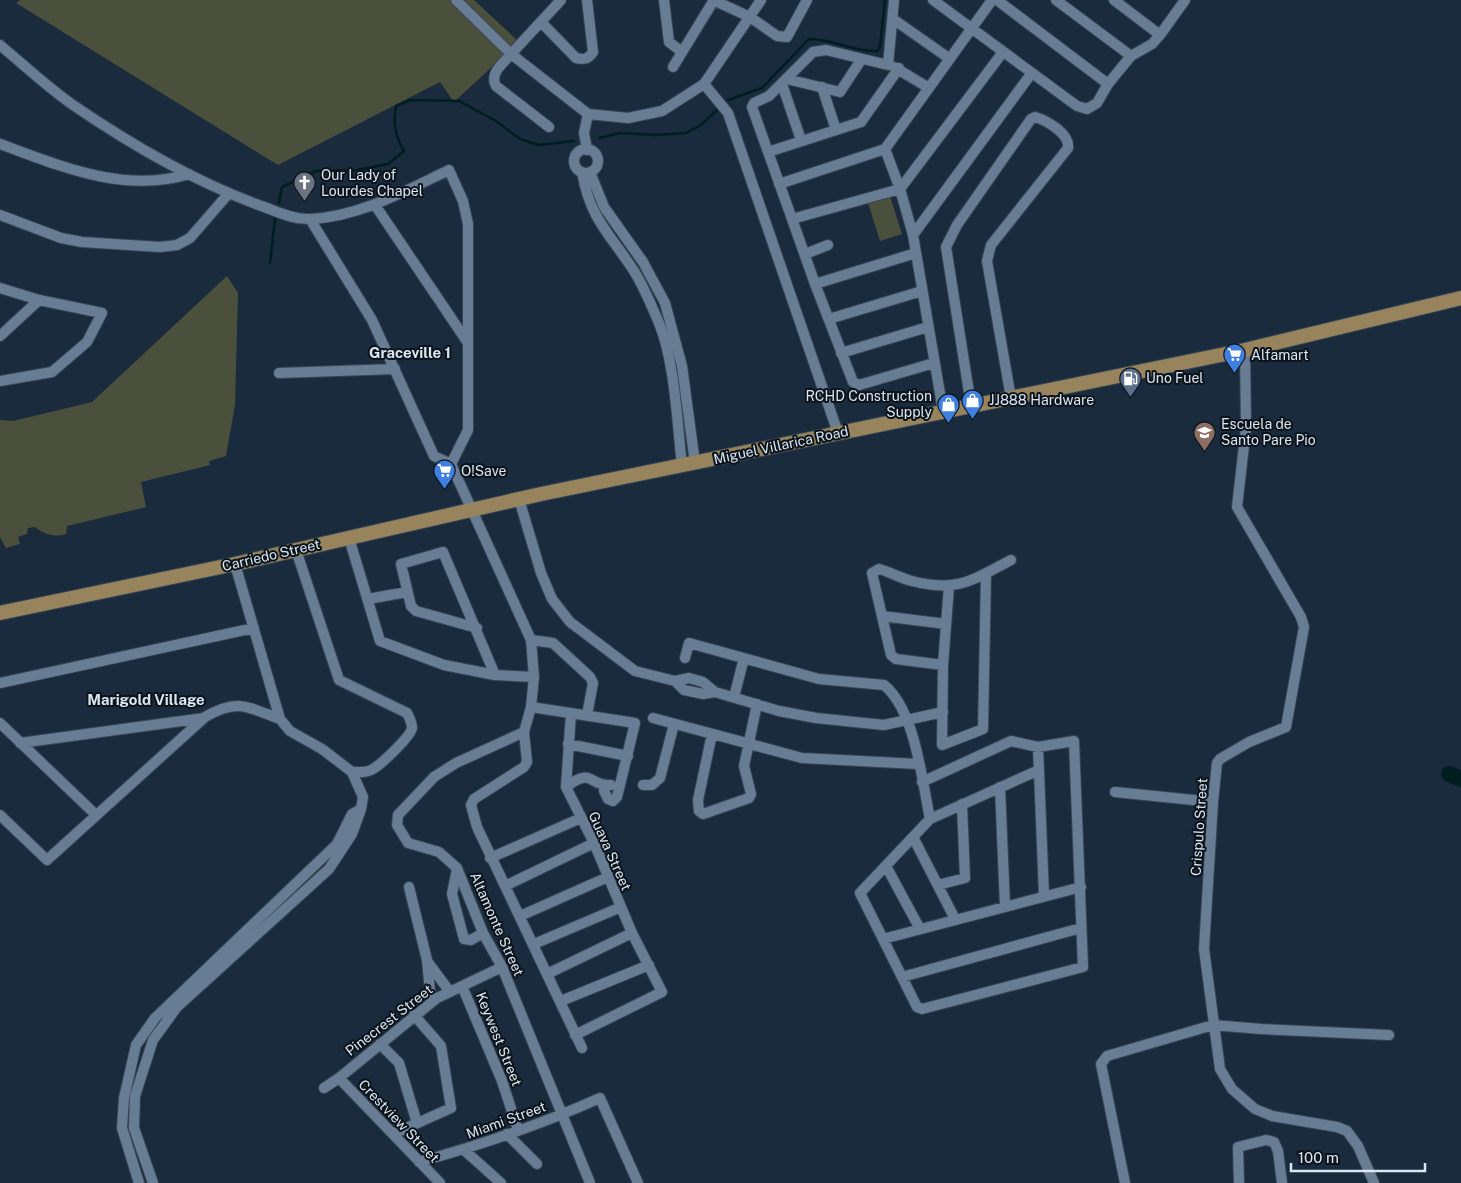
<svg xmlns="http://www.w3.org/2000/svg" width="1461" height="1183" font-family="'Public Sans',sans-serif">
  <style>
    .green { fill: #4a503c }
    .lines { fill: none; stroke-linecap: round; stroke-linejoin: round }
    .stream { stroke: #001d20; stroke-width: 2.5 }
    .river { stroke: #001d20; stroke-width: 16 }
    .minor-casing { stroke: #374655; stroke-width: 12 }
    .major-casing { stroke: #374655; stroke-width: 16 }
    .minor { stroke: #687d93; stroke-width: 10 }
    .major { stroke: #97845c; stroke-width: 14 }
    .labels { text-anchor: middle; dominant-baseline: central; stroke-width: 4; stroke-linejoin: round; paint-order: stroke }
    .poi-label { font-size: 14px; fill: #dae6f2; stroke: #0b131b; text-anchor: start }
    .street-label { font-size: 14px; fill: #dae6f2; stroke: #0b131b }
    .neighbourhood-label { font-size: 15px; font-weight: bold; fill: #dae6f2; stroke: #0b131b }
  </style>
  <rect width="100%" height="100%" fill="#192b3d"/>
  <path class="green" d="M 20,0 L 474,0 L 519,42 L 454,102 L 440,82 L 278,165 L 16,3 Z
    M 890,196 L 902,234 L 880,241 L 868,203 Z
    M 227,276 L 238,293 L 235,405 L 226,456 L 209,461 L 210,465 L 141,482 L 146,507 L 67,526 L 66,534 C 56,538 43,534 35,527 L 28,528 L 27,534 L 18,537 L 20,544 L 6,548 L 0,537 L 0,420 L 13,421 L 92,402 Z"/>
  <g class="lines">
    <path class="stream" d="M 728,100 L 762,88 L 809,39 C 833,39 854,52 877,51 L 880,47 L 885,0
      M 599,138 L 620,133 L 656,135 L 686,133 L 701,125 L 718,109
      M 279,203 L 282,187 L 316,171 L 357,170 L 388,164 L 404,151 C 395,135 393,124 396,106 L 410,100 L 459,101 L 496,121 L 520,139 L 539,145 L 574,141
      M 270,263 L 275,219"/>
    <path class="river" d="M 1449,774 L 1461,779"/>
    <defs>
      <path id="minor" d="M 456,0 L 511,54 L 561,0
        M 664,0 L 669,42 L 682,52
        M 713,0 L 750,17 L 777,36 L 787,37 L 807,0
        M 933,0 L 1077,106 L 1087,109 L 1097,103 L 1108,84 L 1131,56 L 1152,44 L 1160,35 L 1185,0
        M 997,0 L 1108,84
        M 1056,0 L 1131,56
        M 1114,0 L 1160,35
        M 893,19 L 950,59
        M 541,22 L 576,58 C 585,60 588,59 593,52 L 587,0
        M 0,45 C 24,65 47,87 73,105 C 130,144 192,180 256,204 C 274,210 292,220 311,219 C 361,216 405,191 449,170 L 463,201 L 468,224 L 468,430 L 451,464
        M 673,67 L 714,0
        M 894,67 L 929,88
        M 787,79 L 840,92 L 861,60
        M 704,84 L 728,113 L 838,433
        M 782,84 L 801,140
        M 822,87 L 836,130 L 861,122 L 899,68
        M 549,127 L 496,86 C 489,73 503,64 511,54 L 588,114 L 628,118 L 662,111 L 704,84 L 761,0
        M 0,144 C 60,166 124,194 189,174
        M574 161a12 12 0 1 1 24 0a12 12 0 1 1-24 0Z
        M 587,150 L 584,133 L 588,114
        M 768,152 L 836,130
        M 582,172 C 590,218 608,232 632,268 C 643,284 651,305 659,323 C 675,362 677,423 682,465
        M 590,172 L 604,207 L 643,262 L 665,303 L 682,366 L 695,463
        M 779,184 L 885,149
        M 375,205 L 468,343
        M 0,215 L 61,238 L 82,242 L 160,247 L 177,245 L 190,238 L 229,193
        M 310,219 L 372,320 L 434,456 L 451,464 L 531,640 L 534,677 L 531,707 L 524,732 L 456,763 L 434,777 L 398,815 L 397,825 L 408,843 L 439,852 L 457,868 L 483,933 L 502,967 L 590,1183
        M 792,219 L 752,107 L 754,103 L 769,96 L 813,52 L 826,50 L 888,65 L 894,0
        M 913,235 L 1031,74
        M 916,253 L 815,284 L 792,219 L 900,189 L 1003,52
        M 805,254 L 828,245
        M 815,284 L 853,382 L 859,385 L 934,363
        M 0,288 L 39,300 L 102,313 L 87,342 L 52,372 L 0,381
        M 829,319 L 922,291
        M 0,336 L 39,300
        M 1245,350 L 1246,428 L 1237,507 L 1301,617 L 1304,627 L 1286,727 L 1249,742 L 1220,759 L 1217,763 L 1213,802 L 1204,949 L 1220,1069 L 1232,1089 L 1255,1109 L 1272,1116 L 1337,1127 L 1347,1131 L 1358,1146 L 1374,1183
        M 841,353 L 928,327
        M 279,373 L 395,369
        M 971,405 L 946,247 L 957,225 L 1031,119 L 1035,117 C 1048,121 1070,134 1068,148 L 991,245 L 987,261 L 1011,398
        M 943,411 L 913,235 L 900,189 L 885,149 L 992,0
        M 519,499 L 541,573 L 552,599 L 570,622 L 635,671 L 675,681 L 689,678 L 703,682 L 715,692
        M 349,538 L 380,641 L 444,665 L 495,675 L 534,677
        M 296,550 L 339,680 L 407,713 C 409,717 412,722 412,728 C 411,736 380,766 371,770 C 366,773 358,772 352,772
        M 949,586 L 943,665 L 942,745 L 983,729 L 986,573
        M 368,599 L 407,592
        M 882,616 L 946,624
        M 477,628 L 416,611 L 411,606 L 401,564 L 443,552 L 495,675
        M 531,640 L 553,643 L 590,677 L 593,683 L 587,715
        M 685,658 L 689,643 L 819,679 L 884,685 C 915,710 922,780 930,819
        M 943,665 L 896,659 L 891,655 L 872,573 L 879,569 C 890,572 900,578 912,581 C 958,593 972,580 1011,560
        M 675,681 L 684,690 L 703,694 L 715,692 L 779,711 L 816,718 L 884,725 L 943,712
        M 0,683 L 254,628
        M 734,697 L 744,658
        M 531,707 L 635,723 L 617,797 L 613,801 L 608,799 L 604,791 L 605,786
        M 571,713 L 566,787 L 594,843 L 632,933 L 662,992 L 575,1035
        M 653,718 L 802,758 L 918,764
        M 0,723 L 95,814
        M 524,732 L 527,762 L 524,767 L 474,799 L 471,805 L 477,827 L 582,1048
        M 712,734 L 698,800 L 699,811 L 703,814 L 749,798 L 751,794 L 744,766 L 757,704
        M 20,743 L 204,718
        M 568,744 L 628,756
        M 1038,747 L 1044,895
        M 922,782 L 1011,741 L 1038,747 L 1074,741 L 1083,967 L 922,1009 L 917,1007 L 860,893 L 930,819 L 1039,770
        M 643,785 L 652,785 L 660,778 L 674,724
        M 566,787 C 593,766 589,787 611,785
        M 1000,787 L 1005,906
        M 1115,792 L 1213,802
        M 0,815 L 47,860 L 205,717 C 238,698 247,707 280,719
        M 913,837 L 955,919
        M 490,858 L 581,818
        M 886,866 L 920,929
        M 457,869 L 452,894 L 464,939 L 471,940 L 483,933
        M 938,885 L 965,878 L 962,804
        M 505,886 L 594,843
        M 409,887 L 427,960 L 431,1002
        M 520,916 L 608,877
        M 883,939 L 1081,887
        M 534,944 L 621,907
        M 427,961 L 450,992
        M 547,974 L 632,933
        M 902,977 L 1081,928
        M 462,986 L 502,1081 L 518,1130
        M 561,1001 L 649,965
        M 380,1044 L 399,1063 L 417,1123
        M 339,1078 L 440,1183
        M 324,1088 L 339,1078 L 437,998 L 502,967
        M 393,1134 L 451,1108 L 441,1046 L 414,1015
        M 507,1134 L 537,1164
        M 464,1150 L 501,1183
        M 419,1162 C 481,1145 542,1124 600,1098 L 638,1183
        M 139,1183 L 122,1128 L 124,1098 L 136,1045 L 155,1018 L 337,844 L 352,814 L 361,809 L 363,797 L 352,772 L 322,749 L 290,731 L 280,719 L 235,564
        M 153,1183 L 134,1128 L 135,1096 L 153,1040 L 177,1007 L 329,869 L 352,834 L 361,809
        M 1125,1183 L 1101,1064 L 1107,1056 L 1213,1025 L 1261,1029 L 1389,1035
        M 1239,1183 L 1238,1147 L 1266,1140 L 1274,1142 L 1278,1151 L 1282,1183"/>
      <path id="major" d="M 0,613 L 235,564 L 541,494 L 1245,350 L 1461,298"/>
    </defs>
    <use href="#minor" class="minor-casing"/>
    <use href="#major" class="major-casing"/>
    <use href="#minor" class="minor"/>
    <use href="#major" class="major"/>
  </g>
  <defs>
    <symbol id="church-pin" viewBox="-11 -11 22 30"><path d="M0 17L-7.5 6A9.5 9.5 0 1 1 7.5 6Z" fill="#6b7280" stroke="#0b131b"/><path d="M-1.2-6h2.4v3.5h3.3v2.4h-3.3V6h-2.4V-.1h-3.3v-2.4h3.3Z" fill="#fff"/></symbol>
    <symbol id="supermarket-pin" viewBox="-11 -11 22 30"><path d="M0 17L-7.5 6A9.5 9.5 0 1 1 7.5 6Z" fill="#3f7fe0" stroke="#0b131b"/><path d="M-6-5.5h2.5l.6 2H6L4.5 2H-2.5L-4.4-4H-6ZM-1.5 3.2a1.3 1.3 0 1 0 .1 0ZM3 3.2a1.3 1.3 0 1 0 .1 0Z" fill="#fff"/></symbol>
    <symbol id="fuel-pin" viewBox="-11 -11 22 30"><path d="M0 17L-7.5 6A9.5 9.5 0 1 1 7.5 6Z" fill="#5c6f8a" stroke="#0b131b"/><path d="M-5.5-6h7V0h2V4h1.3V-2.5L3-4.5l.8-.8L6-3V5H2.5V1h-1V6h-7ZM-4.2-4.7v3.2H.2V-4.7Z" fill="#fff"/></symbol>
    <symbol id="shop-pin" viewBox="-11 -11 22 30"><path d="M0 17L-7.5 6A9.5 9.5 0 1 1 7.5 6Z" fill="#3f7fe0" stroke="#0b131b"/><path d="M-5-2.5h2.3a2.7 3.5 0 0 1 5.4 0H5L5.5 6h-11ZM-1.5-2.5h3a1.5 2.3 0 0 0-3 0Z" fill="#fff"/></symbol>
    <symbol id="school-pin" viewBox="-11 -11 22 30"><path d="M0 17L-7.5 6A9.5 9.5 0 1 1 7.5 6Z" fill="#8d6e63" stroke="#0b131b"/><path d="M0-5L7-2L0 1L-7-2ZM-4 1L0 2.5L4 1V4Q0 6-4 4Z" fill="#fff"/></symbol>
  </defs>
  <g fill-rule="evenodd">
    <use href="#church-pin" x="292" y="170" width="25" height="34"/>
    <use href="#supermarket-pin" x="1222" y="342" width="25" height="34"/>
    <use href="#fuel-pin" x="1118" y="366" width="25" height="34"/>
    <use href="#shop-pin" x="960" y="388" width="25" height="34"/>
    <use href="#shop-pin" x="936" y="392" width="25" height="34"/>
    <use href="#school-pin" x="1192" y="420" width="25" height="34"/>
    <use href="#supermarket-pin" x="432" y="458" width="25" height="34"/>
  </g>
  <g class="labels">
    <g class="poi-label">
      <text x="321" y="175">Our Lady of<tspan x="321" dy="16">Lourdes Chapel</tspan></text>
      <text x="1251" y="355">Alfamart</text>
      <text x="1146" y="378">Uno Fuel</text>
      <text x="932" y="396" text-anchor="end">RCHD Construction<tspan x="932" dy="16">Supply</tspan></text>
      <text x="989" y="400">JJ888 Hardware</text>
      <text x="1221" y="424">Escuela de<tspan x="1221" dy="16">Santo Pare Pio</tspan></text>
      <text x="461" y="471">O!Save</text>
    </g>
    <g class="street-label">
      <text transform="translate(781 445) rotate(-12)">Miguel Villarica Road</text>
      <text transform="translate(271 555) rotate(-13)">Carriedo Street</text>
      <text transform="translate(1199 827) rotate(-86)">Crispulo Street</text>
      <text transform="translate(610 851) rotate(66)">Guava Street</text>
      <text transform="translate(497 924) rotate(66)">Altamonte Street</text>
      <text transform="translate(389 1020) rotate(-38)">Pinecrest Street</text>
      <text transform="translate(499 1039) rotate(68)">Keywest Street</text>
      <text transform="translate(506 1120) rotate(-20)">Miami Street</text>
      <text transform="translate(399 1121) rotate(46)">Crestview Street</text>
    </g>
    <g class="neighbourhood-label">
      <text x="410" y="352">Graceville 1</text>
      <text x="146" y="699">Marigold Village</text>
    </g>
  </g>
  <path d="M1291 1163v8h134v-8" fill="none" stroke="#dae6f2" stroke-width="2.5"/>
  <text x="1298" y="1163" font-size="15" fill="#dae6f2" stroke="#0b131b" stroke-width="4" paint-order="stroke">100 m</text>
</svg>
